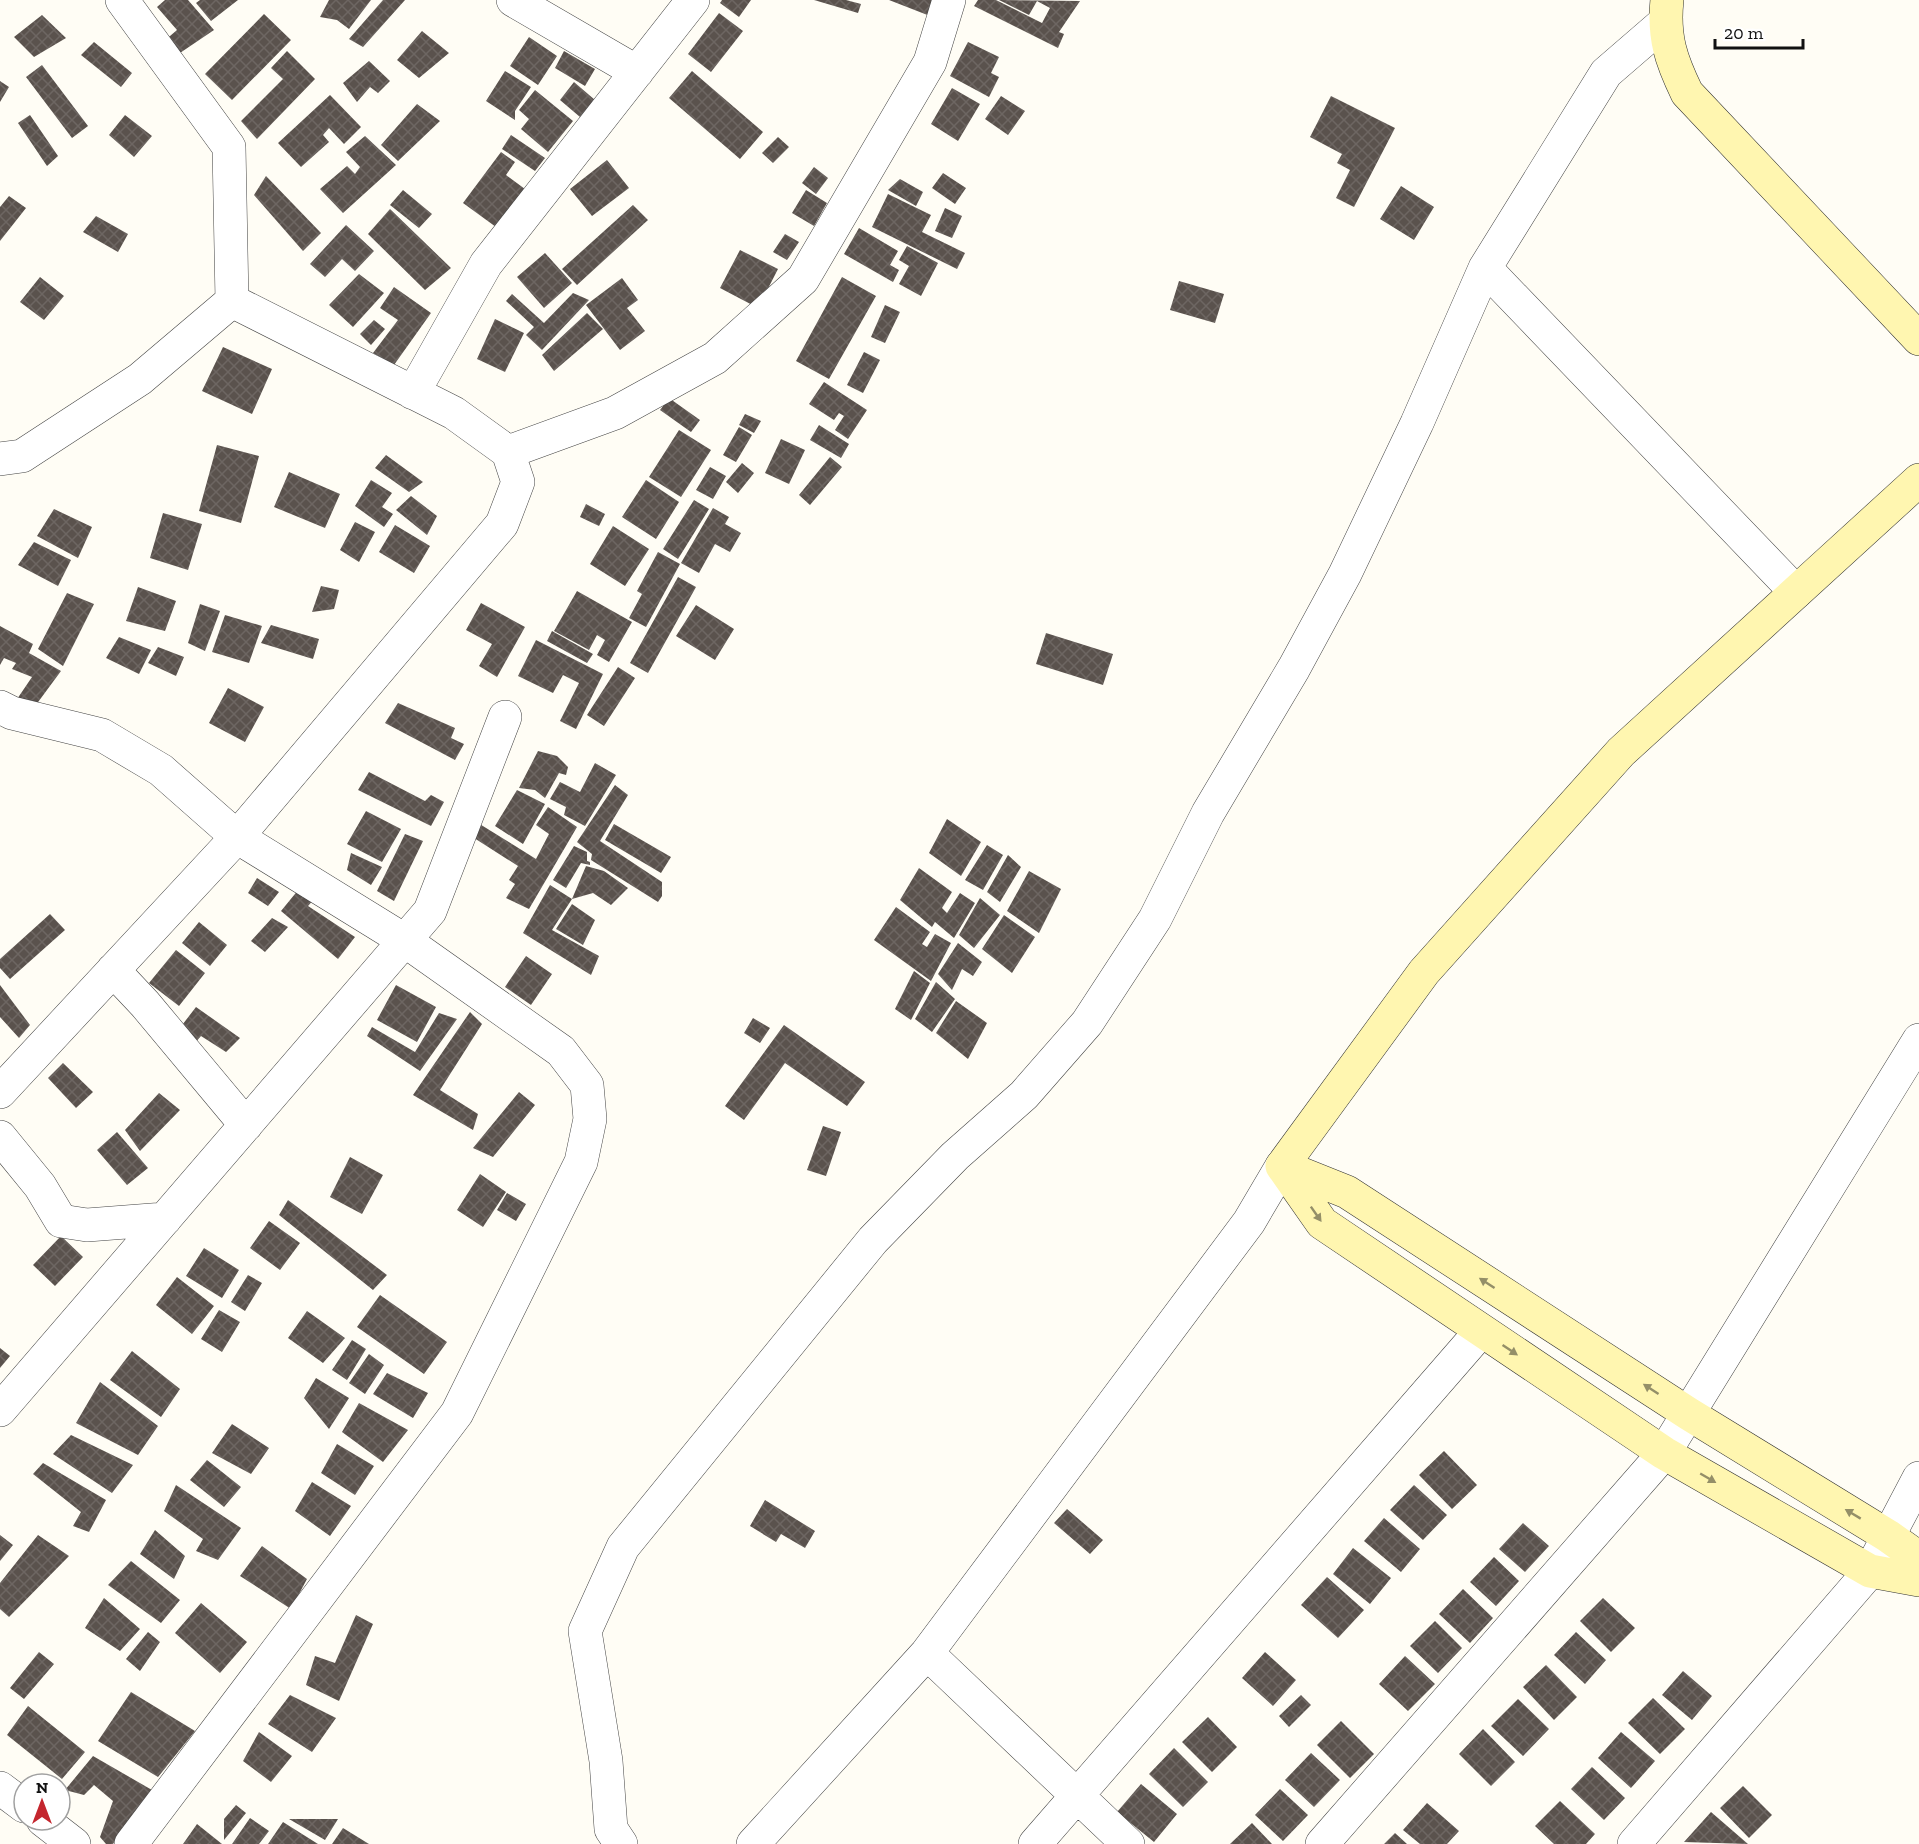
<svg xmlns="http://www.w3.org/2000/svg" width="1919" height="1844" font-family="'Zilla Slab',serif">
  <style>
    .building { fill: url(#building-cross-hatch) }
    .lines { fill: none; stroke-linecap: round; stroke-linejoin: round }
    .minor-casing { stroke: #444; stroke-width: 34 }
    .secondary-casing { stroke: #333; stroke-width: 34 }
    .minor { stroke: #fff; stroke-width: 33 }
    .secondary { stroke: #fff6b0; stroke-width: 33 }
    .oneway { fill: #948f68 }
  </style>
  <defs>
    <pattern id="building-cross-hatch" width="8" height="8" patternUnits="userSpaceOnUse" patternTransform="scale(1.5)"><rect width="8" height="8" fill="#5a524d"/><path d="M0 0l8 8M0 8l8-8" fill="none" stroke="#6d6662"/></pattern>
  </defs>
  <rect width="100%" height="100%" fill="#fffdf5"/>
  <path class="building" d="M 165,0 L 188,0 L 214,30 L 177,55 L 163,42 L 177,30 L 157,7 Z
    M 200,0 L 238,0 L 211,21 L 196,3 Z
    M 329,0 L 371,0 L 349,29 L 337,20 L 320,17 Z
    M 383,0 L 405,0 L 363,47 L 349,39 Z
    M 722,0 L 751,0 L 739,17 L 720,3 Z
    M 814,0 L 846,0 L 861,4 L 858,13 Z
    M 889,0 L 937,0 L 930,16 Z
    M 978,0 L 996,0 L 1042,23 L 1050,8 L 1037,1 L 1029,15 L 999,0 L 1080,1 L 1059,32 L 1064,34 L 1058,48 L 974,6 Z
    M 719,13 L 743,31 L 711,72 L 688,54 Z
    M 264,14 L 291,40 L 232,100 L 205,74 Z
    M 42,15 L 66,38 L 34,57 L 14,37 Z
    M 422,31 L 449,53 L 419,78 L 397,60 Z
    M 529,37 L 557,56 L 538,85 L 510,66 Z
    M 94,42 L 132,73 L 121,87 L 81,55 Z
    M 968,42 L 999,57 L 991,73 L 999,77 L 989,97 L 950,76 Z
    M 287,51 L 315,79 L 257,139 L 241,121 L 283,79 L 271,68 Z
    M 564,51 L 595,69 L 585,86 L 555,68 Z
    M 369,61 L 390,81 L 378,93 L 370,87 L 357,102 L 343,83 Z
    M 42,65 L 88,126 L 72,138 L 26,77 Z
    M 505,71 L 531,87 L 515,111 L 515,120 L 486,101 Z
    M 692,71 L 763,132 L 740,159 L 669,98 Z
    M 0,81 L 9,87 L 0,102 Z
    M 574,82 L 595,100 L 580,117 L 560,100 Z
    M 952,88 L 980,104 L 958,141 L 931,124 Z
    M 535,90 L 573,121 L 548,152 L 521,129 L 529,119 L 519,110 Z
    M 330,95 L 361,127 L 344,144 L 329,128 L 323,135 L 329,142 L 301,167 L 278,143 Z
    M 1001,96 L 1025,111 L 1008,135 L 985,119 Z
    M 1331,96 L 1395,128 L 1354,207 L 1336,198 L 1350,170 L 1337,163 L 1342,154 L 1310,137 Z
    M 417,104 L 440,121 L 398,161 L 381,145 Z
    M 30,115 L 58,156 L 47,166 L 18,123 Z
    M 125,115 L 152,136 L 134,157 L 109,135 Z
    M 511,135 L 545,158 L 535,171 L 502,149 Z
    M 365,136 L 396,165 L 343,213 L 320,189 L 347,166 L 355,174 L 360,167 L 346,152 Z
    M 778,137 L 789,147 L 773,163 L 762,153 Z
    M 501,152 L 515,162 L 506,175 L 525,189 L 496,227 L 463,203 Z
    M 607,160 L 629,188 L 592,216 L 570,189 Z
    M 814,167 L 828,178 L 816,194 L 802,183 Z
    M 943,173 L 966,188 L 955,204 L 932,188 Z
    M 266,176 L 321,233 L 303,251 L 254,195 Z
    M 900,179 L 923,192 L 916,206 L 888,190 Z
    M 1401,186 L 1434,207 L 1414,240 L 1380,219 Z
    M 403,190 L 432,214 L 419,228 L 390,205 Z
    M 806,190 L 827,203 L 814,226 L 792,213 Z
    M 888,194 L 931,215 L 922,232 L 965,253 L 957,269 L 872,227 Z
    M 9,196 L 26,208 L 0,241 L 0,207 Z
    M 633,205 L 648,220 L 577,285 L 562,269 Z
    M 945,208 L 962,216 L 952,238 L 935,231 Z
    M 390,209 L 451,268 L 425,290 L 368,234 Z
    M 96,216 L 128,234 L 118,252 L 83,232 Z
    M 346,225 L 374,251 L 355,271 L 342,259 L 325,277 L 310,264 Z
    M 859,228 L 898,251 L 890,265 L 899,270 L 893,282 L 844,254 Z
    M 785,234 L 799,242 L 787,260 L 773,252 Z
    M 907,246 L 938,263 L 921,296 L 899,284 L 909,266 L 899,260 Z
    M 740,250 L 778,269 L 758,308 L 720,288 Z
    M 545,253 L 572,283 L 544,308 L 517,277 Z
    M 359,274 L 384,293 L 353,327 L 329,305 Z
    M 40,277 L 64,296 L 44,320 L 20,302 Z
    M 842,277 L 876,296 L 829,379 L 796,361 Z
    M 622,278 L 638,300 L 627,308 L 645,331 L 620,350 L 586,305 Z
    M 1179,281 L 1224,294 L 1215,323 L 1170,310 Z
    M 394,287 L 431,313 L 394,365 L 373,353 L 398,320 L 380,308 Z
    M 573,293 L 589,300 L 542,350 L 526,335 L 534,327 L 506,301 L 512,294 L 544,323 Z
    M 885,305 L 900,312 L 885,343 L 871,337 Z
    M 587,313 L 603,329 L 554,371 L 542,355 Z
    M 495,319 L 524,333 L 505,372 L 477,359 Z
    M 374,320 L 385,329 L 371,345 L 360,334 Z
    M 223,347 L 272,369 L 252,414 L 202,391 Z
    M 864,352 L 880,360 L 863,393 L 847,385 Z
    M 824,382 L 867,410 L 848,439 L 835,430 L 844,416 L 839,413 L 834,420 L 809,404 Z
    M 669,398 L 700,420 L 691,432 L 660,410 Z
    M 745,414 L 761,421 L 754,433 L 739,425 Z
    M 819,425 L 849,444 L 841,458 L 810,440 Z
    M 739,427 L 752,435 L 736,462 L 723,455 Z
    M 679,430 L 711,450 L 681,497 L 649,477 Z
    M 781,439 L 805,450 L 789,484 L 765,473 Z
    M 217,445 L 259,456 L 241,523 L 199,511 Z
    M 386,455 L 423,482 L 409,492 L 375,468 Z
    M 830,457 L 842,467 L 810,505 L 799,495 Z
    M 742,463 L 754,473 L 738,493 L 726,482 Z
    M 710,467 L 726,476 L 713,499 L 696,490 Z
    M 289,472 L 340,494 L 325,528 L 274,507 Z
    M 371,480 L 392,493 L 382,507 L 393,514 L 384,527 L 355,506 Z
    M 646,480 L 679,502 L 656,539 L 622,517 Z
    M 411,496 L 437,516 L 427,535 L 396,510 Z
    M 694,500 L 709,509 L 678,559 L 663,549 Z
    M 586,504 L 605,514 L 599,526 L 580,517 Z
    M 713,508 L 729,517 L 725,524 L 741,533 L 730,552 L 715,544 L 699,573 L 681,563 Z
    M 54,509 L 92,527 L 78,558 L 37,536 Z
    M 163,513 L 202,524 L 188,570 L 150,558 Z
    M 355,522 L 375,532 L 359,562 L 340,550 Z
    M 395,525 L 430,546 L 414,573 L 379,552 Z
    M 613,526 L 649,549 L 625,586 L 590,564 Z
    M 34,542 L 71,560 L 58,586 L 18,565 Z
    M 658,552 L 680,564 L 646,627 L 629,618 L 642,594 L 637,591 Z
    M 678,577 L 696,587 L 648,673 L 630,663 Z
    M 321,586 L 339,590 L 334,609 L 312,612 Z
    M 138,587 L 176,601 L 165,631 L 126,621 Z
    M 577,591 L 632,622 L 609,662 L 597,655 L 605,640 L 597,635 L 589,650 L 554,631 Z
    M 67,593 L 94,604 L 63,666 L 38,649 Z
    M 481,603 L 525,627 L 497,677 L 479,666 L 492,644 L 466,630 Z
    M 200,604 L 220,611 L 205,651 L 188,643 Z
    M 696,605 L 734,629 L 715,660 L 676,636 Z
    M 225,615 L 262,626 L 249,663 L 212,652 Z
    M 271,625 L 319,639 L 313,659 L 261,643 Z
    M 0,626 L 33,644 L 29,653 L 61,671 L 30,713 L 13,705 L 32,677 L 12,669 L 16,663 L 4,658 L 0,665 Z
    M 552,631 L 593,654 L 587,663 L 547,641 Z
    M 1046,633 L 1113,654 L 1103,685 L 1036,664 Z
    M 119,637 L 151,650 L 139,674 L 106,658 Z
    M 536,640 L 603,674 L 576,729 L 560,721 L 579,683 L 563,675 L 553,693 L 518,676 Z
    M 158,647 L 184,657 L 176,676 L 148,663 Z
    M 618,667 L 635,678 L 604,726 L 587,715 Z
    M 228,688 L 264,707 L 245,742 L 209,723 Z
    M 398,703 L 455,728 L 451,738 L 464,744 L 455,760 L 385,723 Z
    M 538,751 L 557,756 L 568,767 L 566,775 L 559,773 L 545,798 L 535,790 L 519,788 Z
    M 595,763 L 616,775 L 585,826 L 564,815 L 566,807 L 550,799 L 560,782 L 580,792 Z
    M 369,772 L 425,801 L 431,795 L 444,802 L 431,826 L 358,790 Z
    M 615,785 L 628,795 L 600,841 L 662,882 L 662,896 L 658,902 L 591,860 L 592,854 L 577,842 Z
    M 517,790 L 545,804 L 523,844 L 495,826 Z
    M 548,807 L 577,827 L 529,909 L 506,898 L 515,884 L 509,880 L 518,866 L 471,836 L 478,823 L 536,859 L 549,834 L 536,825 Z
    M 366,811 L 401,829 L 382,862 L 347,844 Z
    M 947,819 L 981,842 L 961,876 L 929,853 Z
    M 614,824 L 671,857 L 661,873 L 605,840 Z
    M 405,834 L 423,841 L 394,901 L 377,891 Z
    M 987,845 L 1003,855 L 983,890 L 965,880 Z
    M 574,846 L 587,852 L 587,861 L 590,862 L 590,865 L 581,863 L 566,888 L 553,880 Z
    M 351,853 L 382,867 L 371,885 L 347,870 Z
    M 1008,855 L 1021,867 L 1000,902 L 987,892 Z
    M 586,866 L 604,871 L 628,888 L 611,905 L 593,893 L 572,899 Z
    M 919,868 L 952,892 L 942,908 L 947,913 L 960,893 L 975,903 L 954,938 L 935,922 L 932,927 L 900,900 Z
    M 1029,871 L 1061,889 L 1039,933 L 1007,911 Z
    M 257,878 L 279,892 L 268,906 L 248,893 Z
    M 550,885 L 572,899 L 552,930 L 599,956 L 591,975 L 523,933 Z
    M 299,889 L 315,898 L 308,906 L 355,937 L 338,959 L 281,911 Z
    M 980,898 L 1000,915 L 974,948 L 959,935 Z
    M 572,904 L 595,920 L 583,945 L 556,929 Z
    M 896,907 L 930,932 L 922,944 L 927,947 L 935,934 L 951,943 L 931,981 L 874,940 Z
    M 50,914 L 65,930 L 10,979 L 0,968 L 0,959 Z
    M 1004,915 L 1035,937 L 1012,973 L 982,949 Z
    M 272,918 L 288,927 L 265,952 L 251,941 Z
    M 199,922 L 227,945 L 210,966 L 182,943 Z
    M 958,943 L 982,962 L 973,976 L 962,969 L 952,990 L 938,974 Z
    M 176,950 L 205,973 L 179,1006 L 149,983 Z
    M 526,956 L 552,974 L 531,1005 L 505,987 Z
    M 914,971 L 930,983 L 911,1020 L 895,1009 Z
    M 936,982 L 955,999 L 932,1032 L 915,1019 Z
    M 0,985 L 30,1025 L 19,1038 L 0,1017 Z
    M 396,985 L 436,1007 L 417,1042 L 377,1020 Z
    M 956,1001 L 987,1023 L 968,1059 L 936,1033 Z
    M 196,1007 L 240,1038 L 226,1052 L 201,1036 L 190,1049 L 176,1033 Z
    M 470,1012 L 482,1024 L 440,1090 L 478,1114 L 473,1130 L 413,1095 Z
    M 439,1013 L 457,1019 L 420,1071 L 367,1036 L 372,1027 L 415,1052 Z
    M 753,1018 L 770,1028 L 760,1043 L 744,1033 Z
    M 784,1025 L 865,1082 L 847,1106 L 785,1063 L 744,1120 L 725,1106 Z
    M 63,1063 L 93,1092 L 76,1108 L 48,1078 Z
    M 519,1092 L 535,1105 L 493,1157 L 473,1148 Z
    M 159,1093 L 180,1110 L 140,1151 L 125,1130 Z
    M 823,1126 L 841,1132 L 826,1176 L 807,1170 Z
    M 117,1132 L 148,1168 L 127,1185 L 97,1150 Z
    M 350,1157 L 383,1175 L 362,1214 L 330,1197 Z
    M 480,1174 L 506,1192 L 483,1227 L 457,1210 Z
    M 507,1193 L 526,1204 L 516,1221 L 497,1210 Z
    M 288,1200 L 387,1275 L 373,1290 L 279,1215 Z
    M 269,1221 L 300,1243 L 280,1270 L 250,1248 Z
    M 61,1236 L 83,1257 L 55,1286 L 33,1265 Z
    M 204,1248 L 239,1270 L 222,1298 L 186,1276 Z
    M 248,1275 L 262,1283 L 245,1311 L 231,1302 Z
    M 177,1277 L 214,1306 L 192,1334 L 156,1305 Z
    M 380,1295 L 447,1342 L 424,1374 L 357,1327 Z
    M 219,1310 L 240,1322 L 222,1352 L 201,1339 Z
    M 307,1311 L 345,1338 L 323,1363 L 288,1338 Z
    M 352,1340 L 366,1349 L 347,1380 L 332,1370 Z
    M 0,1348 L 10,1356 L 0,1368 Z
    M 132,1351 L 180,1389 L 161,1417 L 110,1380 Z
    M 369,1354 L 384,1365 L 365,1394 L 349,1383 Z
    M 387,1373 L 428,1393 L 413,1418 L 373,1394 Z
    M 316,1378 L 349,1398 L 329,1429 L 304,1398 Z
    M 100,1382 L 158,1426 L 138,1455 L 76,1423 Z
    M 359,1403 L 408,1430 L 383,1462 L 342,1432 Z
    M 232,1424 L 269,1448 L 251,1474 L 212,1453 Z
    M 71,1435 L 133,1465 L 112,1493 L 53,1454 Z
    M 337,1444 L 374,1466 L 355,1495 L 321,1473 Z
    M 1444,1451 L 1477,1485 L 1452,1509 L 1419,1475 Z
    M 207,1460 L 241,1487 L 224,1507 L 190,1480 Z
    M 43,1463 L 106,1500 L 89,1532 L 73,1526 L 81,1512 L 33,1474 Z
    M 312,1482 L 351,1506 L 330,1536 L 295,1511 Z
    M 176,1485 L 241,1528 L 218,1560 L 196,1551 L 203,1539 L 164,1511 Z
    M 1414,1485 L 1447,1515 L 1423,1540 L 1390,1510 Z
    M 765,1500 L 815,1531 L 805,1548 L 781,1534 L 776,1542 L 750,1526 Z
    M 1067,1509 L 1103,1540 L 1090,1554 L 1054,1523 Z
    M 1384,1518 L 1420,1549 L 1401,1572 L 1364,1541 Z
    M 1523,1523 L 1549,1546 L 1525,1572 L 1499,1549 Z
    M 155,1530 L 185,1556 L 174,1579 L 140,1554 Z
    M 0,1535 L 13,1545 L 0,1561 Z
    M 38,1535 L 69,1556 L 9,1617 L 0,1609 L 0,1583 Z
    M 262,1546 L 307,1579 L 291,1609 L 240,1576 Z
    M 1353,1548 L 1391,1578 L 1370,1604 L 1333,1574 Z
    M 1494,1557 L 1519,1581 L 1496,1606 L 1470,1582 Z
    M 131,1561 L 180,1600 L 161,1623 L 108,1585 Z
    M 1327,1577 L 1364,1610 L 1338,1638 L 1301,1605 Z
    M 1463,1589 L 1493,1618 L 1470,1643 L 1439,1614 Z
    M 104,1598 L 140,1629 L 120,1651 L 85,1628 Z
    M 1603,1598 L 1635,1628 L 1611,1652 L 1580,1621 Z
    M 201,1603 L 247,1642 L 220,1673 L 175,1633 Z
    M 356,1615 L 373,1624 L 339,1701 L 306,1685 L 315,1656 L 335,1663 Z
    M 1435,1621 L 1462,1648 L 1438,1673 L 1410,1646 Z
    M 148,1632 L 160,1642 L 140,1671 L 126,1659 Z
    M 1576,1632 L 1606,1660 L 1585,1684 L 1554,1655 Z
    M 39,1652 L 54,1664 L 24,1699 L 10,1688 Z
    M 1265,1652 L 1296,1680 L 1273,1706 L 1242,1678 Z
    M 1405,1656 L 1435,1684 L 1408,1711 L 1379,1684 Z
    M 1546,1665 L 1577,1697 L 1554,1720 L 1523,1687 Z
    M 1683,1671 L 1712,1696 L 1692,1720 L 1662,1695 Z
    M 131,1692 L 195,1731 L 158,1777 L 98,1741 Z
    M 290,1695 L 336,1718 L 312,1752 L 268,1724 Z
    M 1301,1695 L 1311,1705 L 1289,1727 L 1279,1716 Z
    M 1653,1698 L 1685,1729 L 1660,1754 L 1628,1723 Z
    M 1518,1699 L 1549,1729 L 1523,1756 L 1491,1726 Z
    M 28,1706 L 85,1752 L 62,1779 L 7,1735 Z
    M 1208,1717 L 1237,1747 L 1212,1772 L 1182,1742 Z
    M 1341,1721 L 1374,1754 L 1350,1778 L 1317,1745 Z
    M 1483,1729 L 1515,1762 L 1491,1786 L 1459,1754 Z
    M 259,1732 L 292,1756 L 271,1782 L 243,1761 Z
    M 1621,1732 L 1655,1761 L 1631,1788 L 1598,1758 Z
    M 1174,1748 L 1208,1782 L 1183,1807 L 1149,1774 Z
    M 1311,1753 L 1340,1780 L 1314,1807 L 1285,1780 Z
    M 93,1756 L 152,1790 L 113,1844 L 106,1844 L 100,1837 L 113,1801 L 94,1785 L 84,1795 L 65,1790 Z
    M 1592,1767 L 1625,1798 L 1604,1820 L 1571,1789 Z
    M 1141,1784 L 1177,1814 L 1154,1842 L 1117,1812 Z
    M 1743,1786 L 1772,1815 L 1749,1838 L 1720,1808 Z
    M 1280,1789 L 1308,1815 L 1283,1841 L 1255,1815 Z
    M 1560,1801 L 1595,1834 L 1586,1844 L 1554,1844 L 1535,1826 Z
    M 1427,1803 L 1459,1831 L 1447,1844 L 1420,1844 L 1403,1830 Z
    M 236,1805 L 246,1813 L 224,1840 L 224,1819 Z
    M 1711,1812 L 1748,1844 L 1684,1842 Z
    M 250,1818 L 269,1831 L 259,1844 L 232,1844 Z
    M 289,1819 L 338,1819 L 325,1840 Z
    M 283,1822 L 318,1844 L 268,1844 Z
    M 1252,1823 L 1272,1844 L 1230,1844 Z
    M 197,1824 L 222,1844 L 183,1844 Z
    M 343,1828 L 369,1844 L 332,1844 Z
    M 1395,1833 L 1407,1844 L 1384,1844 Z"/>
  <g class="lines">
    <defs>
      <path id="minor" d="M 122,0 L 229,147 L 232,301
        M 513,0 L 637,72
        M 1485,268 L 1796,592
        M 413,393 L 486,264 L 693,0
        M 508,452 L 615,413 L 715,358 L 803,279 L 930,62 L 949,0
        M 0,459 L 22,456 L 140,379 L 232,301 L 454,413 L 508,452 L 518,482 L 502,524 L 237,837 L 0,1092
        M 0,707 L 12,713 L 102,735 L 161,770 L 237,837 L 404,940 L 561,1051 L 587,1085 L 590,1119 L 581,1162 L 457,1413 L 131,1844
        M 113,970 L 145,1004 L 246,1125
        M 0,1137 L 40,1186 L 61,1221 L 87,1225 L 165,1219
        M 0,1410 L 430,911 L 505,717
        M 927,1653 L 1128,1844
        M 0,1788 L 24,1806
        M 43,1820 L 74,1844
        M 621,1844 L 611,1829 L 606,1761 L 585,1631 L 623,1547 L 873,1240 L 955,1156 L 1024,1095 L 1087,1023 L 1155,919 L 1208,813 L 1294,668 L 1345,574 L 1417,423 L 1485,268 L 1606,73 L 1665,22
        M 753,1844 L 927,1653 L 1249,1222 L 1282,1166
        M 1035,1844 L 1481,1331
        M 1322,1844 L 1664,1453 L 1919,1040
        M 1634,1844 L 1870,1571 L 1919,1478"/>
      <path id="secondary" d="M 1667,0 C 1663,37 1671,60 1687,93 L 1919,339
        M 1282,1166 L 1424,972 L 1621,752 L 1919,480
        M 1282,1166 L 1322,1223 L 1664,1453 L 1870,1571 L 1919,1580
        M 1282,1166 L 1347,1192 L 1689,1414 L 1888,1536 L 1919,1558"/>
    </defs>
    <use href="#minor" class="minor-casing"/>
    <use href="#secondary" class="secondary-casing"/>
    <use href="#minor" class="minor"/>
    <use href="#secondary" class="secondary"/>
  </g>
  <defs><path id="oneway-solid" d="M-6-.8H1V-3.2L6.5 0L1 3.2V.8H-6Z" transform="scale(1.5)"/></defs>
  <g class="oneway">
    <use href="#oneway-solid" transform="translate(1316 1214) rotate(55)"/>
    <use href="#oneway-solid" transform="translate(1487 1283) rotate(-147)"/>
    <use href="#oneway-solid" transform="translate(1510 1350) rotate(34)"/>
    <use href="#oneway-solid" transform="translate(1651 1389) rotate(-147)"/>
    <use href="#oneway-solid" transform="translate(1708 1478) rotate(30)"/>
    <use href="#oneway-solid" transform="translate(1853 1514) rotate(-149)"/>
  </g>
  <g transform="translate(42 1802)"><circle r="28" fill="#ffffff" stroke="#a0a0a0" stroke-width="1.5"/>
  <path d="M0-4.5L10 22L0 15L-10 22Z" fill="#c4262e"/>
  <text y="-9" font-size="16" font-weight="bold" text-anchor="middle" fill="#111111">N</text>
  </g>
  <path d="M1715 39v9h88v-9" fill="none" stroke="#111111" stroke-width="3"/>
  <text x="1724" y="39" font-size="18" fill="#111111" stroke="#ffffff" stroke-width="4.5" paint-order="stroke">20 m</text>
</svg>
